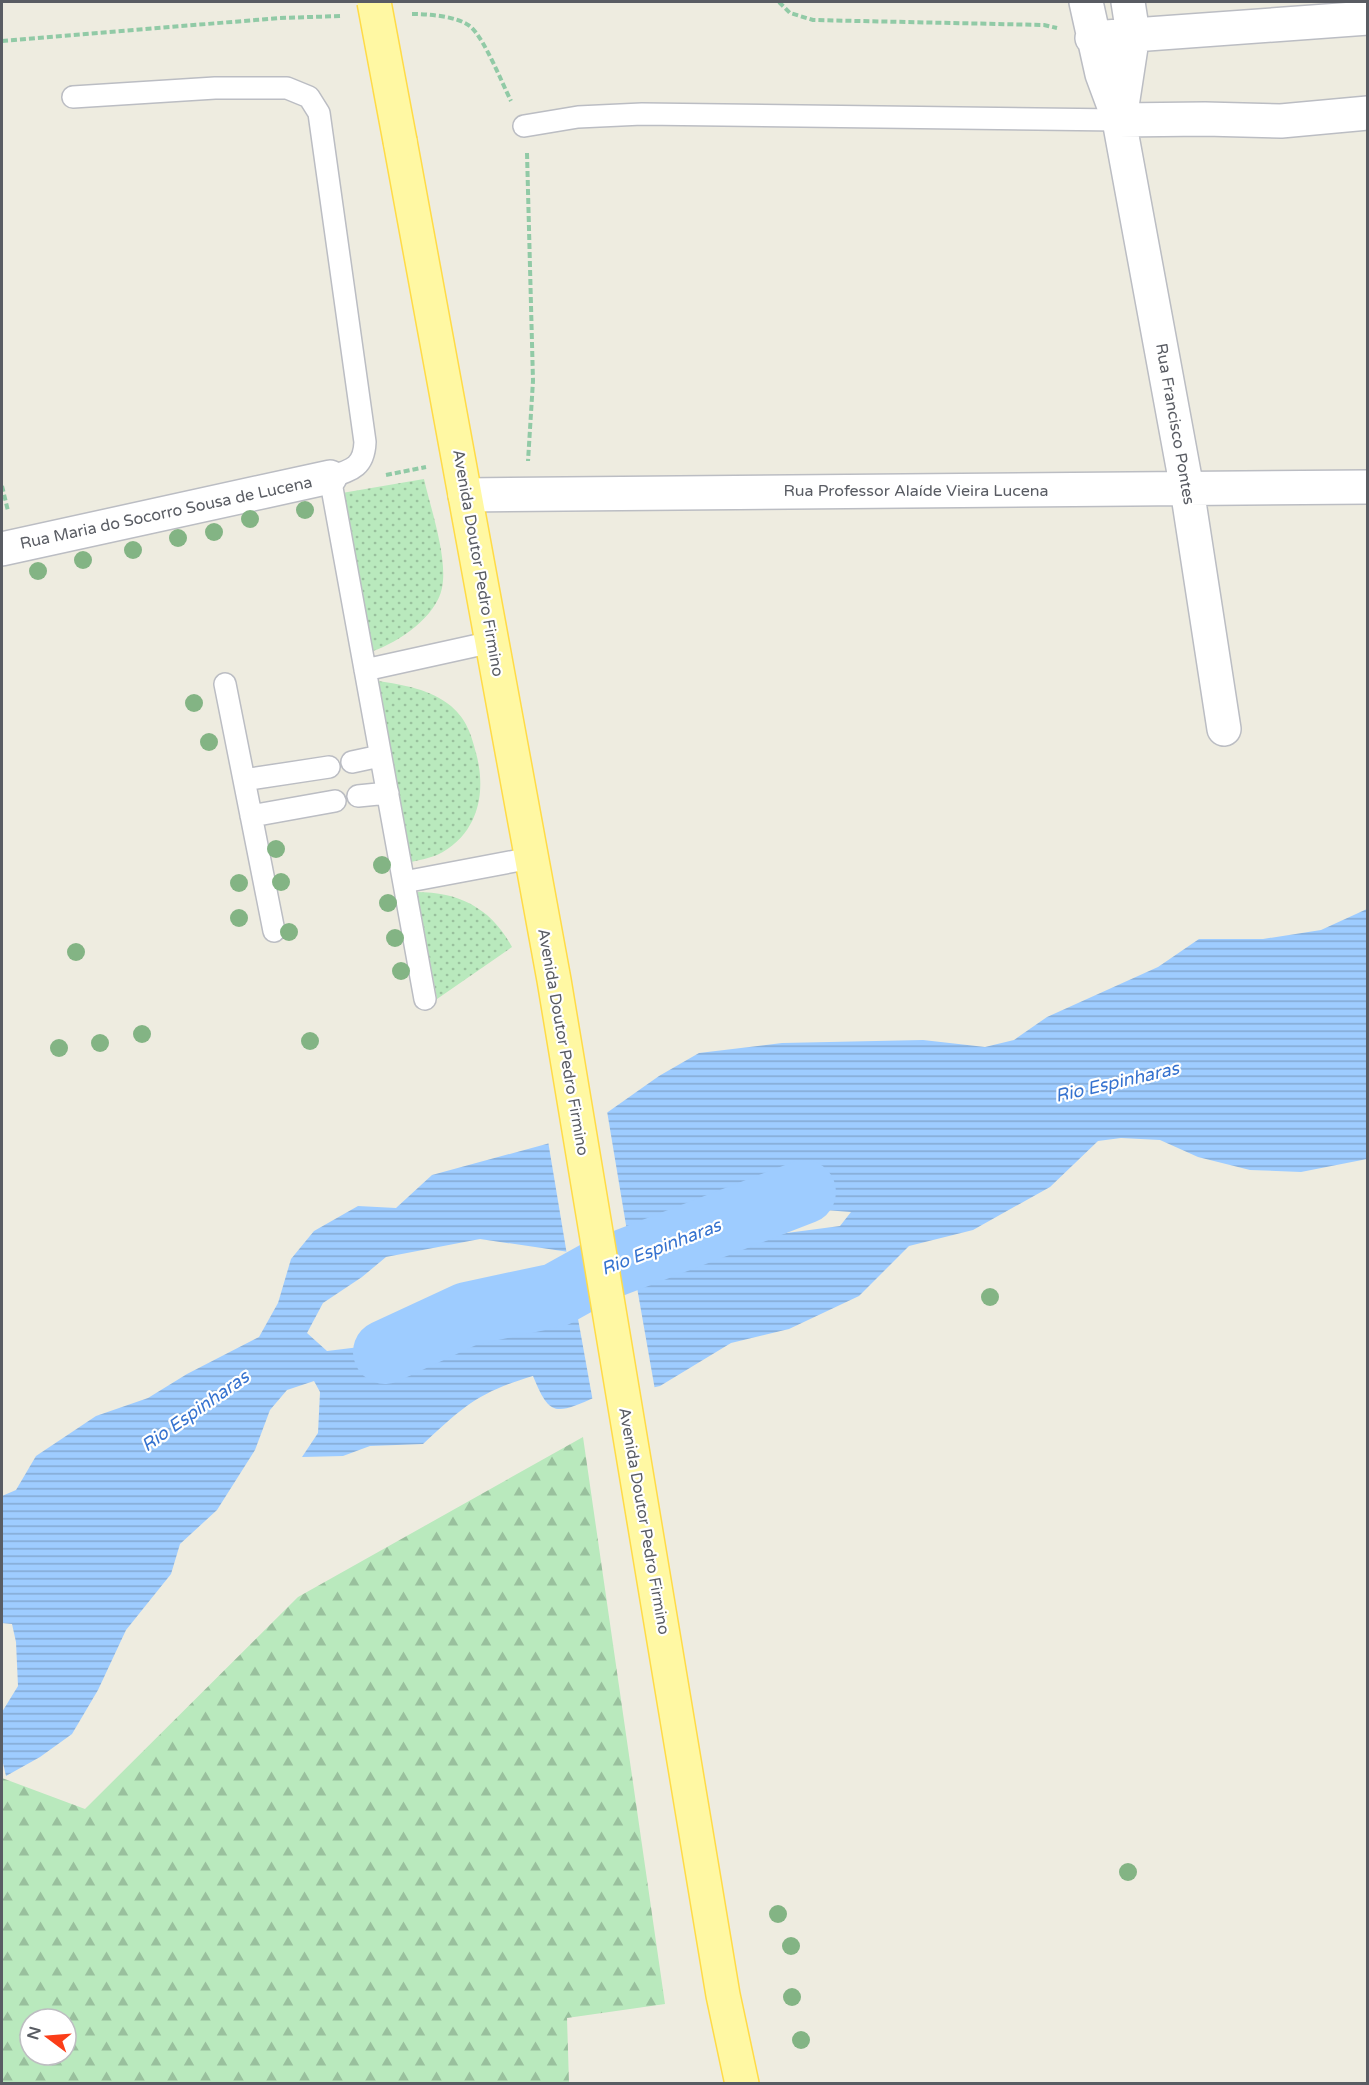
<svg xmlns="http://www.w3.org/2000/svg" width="1369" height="2085" font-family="'Varela Round',sans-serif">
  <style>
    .green { fill: url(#green-dots) }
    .forest { fill: url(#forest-firs); fill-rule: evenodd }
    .water { fill: url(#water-rules) }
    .pier { fill: #eeece0 }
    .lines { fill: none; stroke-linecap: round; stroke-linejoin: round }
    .river { stroke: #9eccff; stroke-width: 64 }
    .lane-casing { stroke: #bbbdc3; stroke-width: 24 }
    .street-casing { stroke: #bbbdc3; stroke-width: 36 }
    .primary-casing { stroke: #ffdb47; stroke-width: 36 }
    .path { stroke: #91caa6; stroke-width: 4; stroke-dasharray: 6 3; stroke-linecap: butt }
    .lane { stroke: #fff; stroke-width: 21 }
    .street { stroke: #fff; stroke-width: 33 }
    .primary { stroke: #fff8a3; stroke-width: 33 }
    .primary-bridge-casing { stroke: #ffdb47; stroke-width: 36; stroke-linecap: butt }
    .primary-bridge { stroke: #fff8a3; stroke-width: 33 }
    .tree { fill: #83b484 }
    .labels { text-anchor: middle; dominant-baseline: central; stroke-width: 4.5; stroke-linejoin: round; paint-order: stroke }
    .street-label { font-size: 16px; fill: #595c63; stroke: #fff }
    .water-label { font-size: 18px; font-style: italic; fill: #3572cf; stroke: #fff }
  </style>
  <defs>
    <pattern id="green-dots" width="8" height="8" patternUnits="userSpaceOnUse" patternTransform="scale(1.5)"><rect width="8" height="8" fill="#b9e9bd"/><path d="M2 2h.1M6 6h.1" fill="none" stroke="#99c09d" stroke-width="1.8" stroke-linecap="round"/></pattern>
    <pattern id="forest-firs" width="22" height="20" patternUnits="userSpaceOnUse" patternTransform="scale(1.5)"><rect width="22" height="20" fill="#b9e9bd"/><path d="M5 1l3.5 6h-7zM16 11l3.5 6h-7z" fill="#99c09d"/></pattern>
    <pattern id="water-rules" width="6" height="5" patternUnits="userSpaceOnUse" patternTransform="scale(1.5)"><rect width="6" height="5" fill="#9eccff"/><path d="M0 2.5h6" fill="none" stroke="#84a9d2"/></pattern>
  </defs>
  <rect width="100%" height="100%" fill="#eeece0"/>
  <path class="green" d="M 424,479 C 431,510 448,558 442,588 C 436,617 399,642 373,651 L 342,493 Z
    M 378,681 C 404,685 430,689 451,706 C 467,720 471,734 476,753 C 487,793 478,835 437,855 C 430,858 419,860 411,862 Z
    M 417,892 C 459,892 491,908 512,947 L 437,999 Z"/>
  <path class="forest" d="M 583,1437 L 665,2004 L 567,2018 L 569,2083 L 2,2083 L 2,1778 L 85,1809 L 298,1597 ZM 30,2019 L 66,2019 L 66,2055 L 30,2055 Z"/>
  <path class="water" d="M 1367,909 L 1367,1159 L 1301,1172 L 1250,1170 L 1198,1157 L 1160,1140 L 1121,1138 L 1098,1141 L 1050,1187 L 973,1230 L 909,1246 L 859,1296 L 789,1329 L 731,1343 L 660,1386 L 624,1394 L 606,1286 L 645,1277 L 669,1261 L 705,1255 L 779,1234 L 840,1226 L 851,1212 L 798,1208 L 700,1227 L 602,1254 L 581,1131 L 659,1076 L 699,1053 L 782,1043 L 923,1040 L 985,1047 L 1014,1040 L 1047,1017 L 1158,967 L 1199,939 L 1263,939 L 1321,930 Z
    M 550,1143 L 569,1252 L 480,1239 L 386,1257 L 362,1277 L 323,1303 L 307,1333 L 327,1351 L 368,1346 L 425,1322 L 580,1292 L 596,1397 C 556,1414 550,1418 533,1376 C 479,1392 464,1406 423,1444 L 370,1446 L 343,1456 L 302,1457 L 318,1433 L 320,1392 L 314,1381 L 287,1390 L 270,1410 L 255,1450 L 217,1510 L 180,1544 L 171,1574 L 126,1630 L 98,1690 L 72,1734 L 40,1757 L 6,1776 L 2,1759 L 2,1712 L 18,1686 L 16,1642 L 12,1624 L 2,1623 L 2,1496 L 16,1490 L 36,1456 L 96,1416 L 148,1398 L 187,1374 L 259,1337 L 278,1303 L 291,1259 L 314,1231 L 358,1206 L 396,1208 L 432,1175 Z"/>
  <path class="pier" d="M 607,1111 L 630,1249 L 602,1257 L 567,1255 L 548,1141 L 575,1132 Z
    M 635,1276 L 655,1390 L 593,1402 L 573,1291 Z"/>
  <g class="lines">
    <path class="river" d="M 385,1352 L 467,1314 L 556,1295 L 601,1270 L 804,1192"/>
    <defs>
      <path id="lane" d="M 73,97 L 215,88 L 287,88 L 309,97 L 319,113 L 365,442 C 364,467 352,470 330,477 L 425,999
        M 524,126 L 578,117 L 642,114 L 1119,120
        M 365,670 L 492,642
        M 225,684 L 274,931
        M 352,762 L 380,756
        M 244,780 L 329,767
        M 358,796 L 388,793
        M 251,816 L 335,801
        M 404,882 L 531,858"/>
      <path id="street" d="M 1086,2 L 1102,74 L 1119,120 L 1187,489 L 1224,729
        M 1092,38 L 1368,18
        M 1120,119 L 1133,34 L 1128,2
        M 1119,120 L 1205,119 L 1281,121 L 1368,113
        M 465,495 L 1368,487
        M 2,549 L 330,477"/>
      <path id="primary" d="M 400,141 L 554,980 L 723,1995 L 742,2084"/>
    </defs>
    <use href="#lane" class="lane-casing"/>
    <use href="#street" class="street-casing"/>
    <use href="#primary" class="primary-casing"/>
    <path class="path" d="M 779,2 L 790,13 L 813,20 L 1044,25 L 1057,28
      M 412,14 C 428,14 458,16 471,27 C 485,40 502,83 511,101
      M 2,41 L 279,18 L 342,16
      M 527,153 L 533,381 L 528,461
      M 386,475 L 426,467
      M 2,486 L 8,511"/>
    <use href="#lane" class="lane"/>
    <use href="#street" class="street"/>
    <use href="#primary" class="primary"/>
    <defs>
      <path id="primary-bridge" d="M 374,2 L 400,141"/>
    </defs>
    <use href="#primary-bridge" class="primary-bridge-casing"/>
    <use href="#primary-bridge" class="primary-bridge"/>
  </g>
  <g class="tree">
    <circle cx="305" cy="510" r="9"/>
    <circle cx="250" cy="519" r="9"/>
    <circle cx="214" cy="532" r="9"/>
    <circle cx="178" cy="538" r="9"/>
    <circle cx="133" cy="550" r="9"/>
    <circle cx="83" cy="560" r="9"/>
    <circle cx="38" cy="571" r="9"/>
    <circle cx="194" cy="703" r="9"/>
    <circle cx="209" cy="742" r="9"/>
    <circle cx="276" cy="849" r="9"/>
    <circle cx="382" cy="865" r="9"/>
    <circle cx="281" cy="882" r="9"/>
    <circle cx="239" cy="883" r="9"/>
    <circle cx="388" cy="903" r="9"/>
    <circle cx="239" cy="918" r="9"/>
    <circle cx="289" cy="932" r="9"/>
    <circle cx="395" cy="938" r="9"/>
    <circle cx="76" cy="952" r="9"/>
    <circle cx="401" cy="971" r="9"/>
    <circle cx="142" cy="1034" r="9"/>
    <circle cx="310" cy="1041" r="9"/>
    <circle cx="100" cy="1043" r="9"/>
    <circle cx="59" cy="1048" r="9"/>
    <circle cx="990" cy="1297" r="9"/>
    <circle cx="1128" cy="1872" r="9"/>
    <circle cx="778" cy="1914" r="9"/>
    <circle cx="791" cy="1946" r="9"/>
    <circle cx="792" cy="1997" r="9"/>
    <circle cx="801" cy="2040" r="9"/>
  </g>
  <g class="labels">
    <g class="street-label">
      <text transform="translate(1175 424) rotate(80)">Rua Francisco Pontes</text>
      <text x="916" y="491">Rua Professor Alaíde Vieira Lucena</text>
      <text transform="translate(166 513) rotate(-12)">Rua Maria do Socorro Sousa de Lucena</text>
      <text transform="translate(478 563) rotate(80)">Avenida Doutor Pedro Firmino</text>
      <text transform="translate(563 1042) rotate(80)">Avenida Doutor Pedro Firmino</text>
      <text transform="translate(644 1521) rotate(80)">Avenida Doutor Pedro Firmino</text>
    </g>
    <g class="water-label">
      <text transform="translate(1117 1082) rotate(-13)">Rio Espinharas</text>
      <text transform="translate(661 1247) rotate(-21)">Rio Espinharas</text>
      <text transform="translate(195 1411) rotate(-35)">Rio Espinharas</text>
    </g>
  </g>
  <rect width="1369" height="2085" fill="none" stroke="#595c63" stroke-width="6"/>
  <g transform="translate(48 2037) rotate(286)"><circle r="28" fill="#ffffff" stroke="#bdbec1" stroke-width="1.5"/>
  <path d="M0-4.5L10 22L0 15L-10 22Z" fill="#fb3d18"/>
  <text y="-9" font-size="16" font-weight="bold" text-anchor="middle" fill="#595c63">N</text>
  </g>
</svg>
